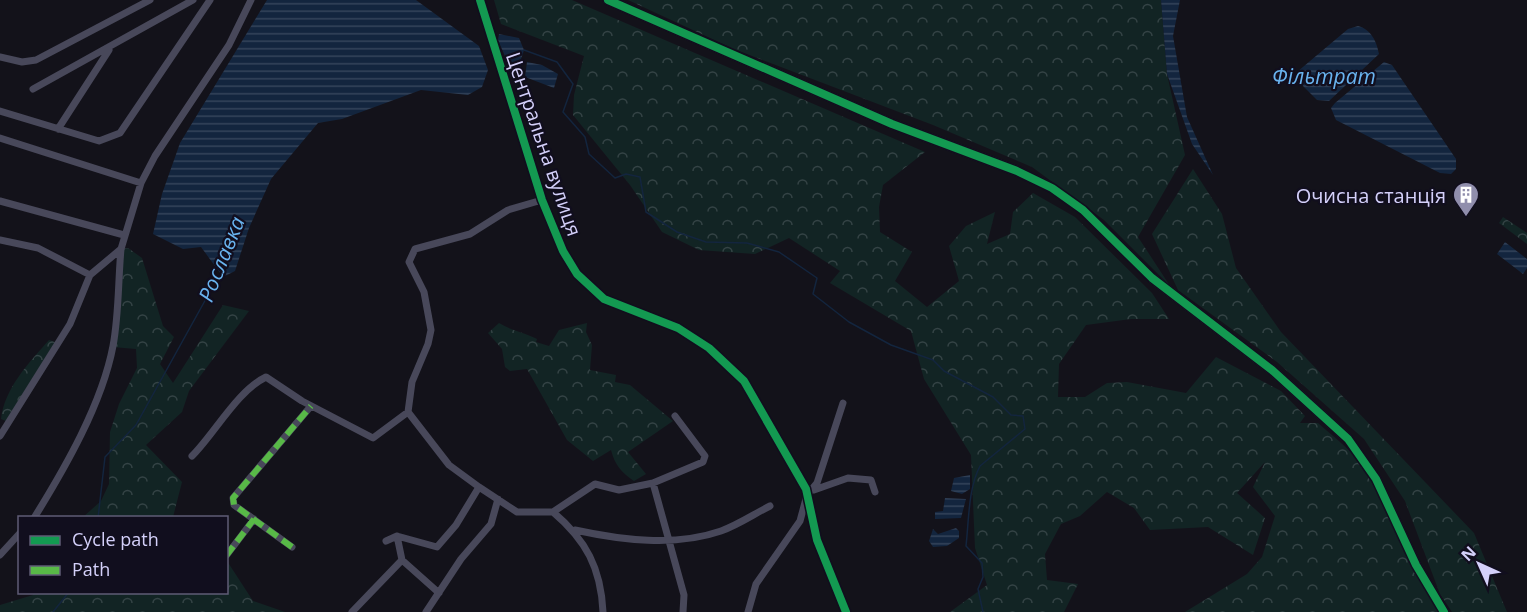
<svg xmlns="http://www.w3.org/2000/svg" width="1527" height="612" font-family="'Open Sans',sans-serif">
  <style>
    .forest { fill: url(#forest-crowns) }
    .water { fill: url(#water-rules) }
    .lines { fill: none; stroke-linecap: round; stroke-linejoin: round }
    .stream { stroke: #13253e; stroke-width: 1.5 }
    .minor { stroke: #48485a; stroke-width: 7 }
    .secondary { stroke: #54546c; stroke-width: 10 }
    .quiet { stroke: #58b947; stroke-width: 6; stroke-dasharray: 12 6; stroke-linecap: butt }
    .cycleway-casing { stroke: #110e1e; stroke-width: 11 }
    .cycleway { stroke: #139951; stroke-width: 8 }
    .labels { text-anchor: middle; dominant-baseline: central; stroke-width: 4.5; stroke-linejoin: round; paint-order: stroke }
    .street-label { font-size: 20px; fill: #d4d0fa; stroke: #110e1e }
    .poi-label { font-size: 20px; fill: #d4d0fa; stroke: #110e1e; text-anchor: end }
    .water-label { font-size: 21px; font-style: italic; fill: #69b3ef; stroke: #110e1e }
  </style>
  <defs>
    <pattern id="forest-crowns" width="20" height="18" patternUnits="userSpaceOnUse" patternTransform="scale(1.5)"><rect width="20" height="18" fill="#122424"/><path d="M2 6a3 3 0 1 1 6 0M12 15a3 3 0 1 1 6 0" fill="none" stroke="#344345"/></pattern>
    <pattern id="water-rules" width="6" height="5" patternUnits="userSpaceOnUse" patternTransform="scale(1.5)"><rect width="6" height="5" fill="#13253e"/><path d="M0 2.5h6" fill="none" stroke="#34445b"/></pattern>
  </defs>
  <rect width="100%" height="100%" fill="#13121a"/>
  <path class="forest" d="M 494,0 L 572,0 L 925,152 L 883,185 L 879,207 L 880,232 L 912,252 L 895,281 L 927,307 L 959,281 L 949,246 L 966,226 L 995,212 L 987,244 L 1010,234 L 1013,212 L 1033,193 L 1075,217 L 1152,293 L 1169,319 L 1131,319 L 1086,325 L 1059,364 L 1058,397 L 1085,397 L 1107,383 L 1127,382 L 1186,393 L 1216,357 L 1281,391 L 1305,416 L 1300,423 L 1318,423 C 1331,435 1348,447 1358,461 C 1392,507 1408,564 1438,612 L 1185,612 L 1247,574 L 1262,557 L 1275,516 L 1253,487 L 1265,462 L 1237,493 L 1265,518 L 1253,555 L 1208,527 L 1150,530 L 1134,508 L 1107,492 L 1080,516 L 1061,524 L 1045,554 L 1047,580 L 1078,584 L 1064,612 L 950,612 L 987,585 L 975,548 L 971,455 L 924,379 L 911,331 L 830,283 L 840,271 L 789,238 L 755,254 L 699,250 L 662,232 L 630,185 L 573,115 L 574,95 L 584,56 L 501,24 Z
    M 628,0 L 1161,0 L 1167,74 L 1185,155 L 1138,237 L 1170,286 L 1104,220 L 1032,167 L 933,125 L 734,49 Z
    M 1193,169 L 1222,214 L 1236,268 L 1281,332 L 1474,533 L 1507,612 L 1452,612 L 1440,594 L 1405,501 L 1364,439 L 1277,362 L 1178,290 L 1152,234 Z
    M 1503,217 L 1527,233 L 1527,244 L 1499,223 Z
    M 128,248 L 142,258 L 163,326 L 174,337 L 160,364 L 173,383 L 223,305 L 249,311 L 189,391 L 182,412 L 146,445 L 182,482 L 173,517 L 82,518 L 101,501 L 109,484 L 110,432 L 119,404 L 137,368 L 136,349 L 113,347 L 121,249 Z
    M 499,323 C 512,331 524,332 537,339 L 536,342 L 549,346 L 559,330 L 587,323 L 586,332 L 592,345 L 590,370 L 616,375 L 615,382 L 630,385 L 673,421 L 628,452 L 646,474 L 634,481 C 621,472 615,465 611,450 L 593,461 L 567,440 L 527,369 L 510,371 L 505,367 L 502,349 L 488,333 Z
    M 49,340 L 55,342 L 6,421 L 1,419 C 5,387 29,363 49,340 Z
    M 227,561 L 253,601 L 285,612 L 0,612 L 0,605 L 33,595 L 33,593 L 226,592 Z"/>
  <path class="water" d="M 267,0 L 416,0 L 479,46 L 488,70 L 482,87 L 468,95 L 421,90 L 342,119 L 318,123 L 271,179 L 249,228 L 235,271 L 223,277 L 201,247 L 183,249 L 153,234 L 162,194 L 180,143 Z
    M 1161,0 L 1180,0 L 1173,36 L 1187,117 L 1213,175 L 1192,144 L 1167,74 Z
    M 1358,26 C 1371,29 1377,42 1379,54 L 1329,101 L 1317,100 L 1298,81 L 1297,72 L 1348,29 Z
    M 499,34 L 519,38 L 524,50 L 520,62 L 521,69 L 511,70 L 498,40 Z
    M 527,62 L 542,65 L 558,74 L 554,88 L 525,77 Z
    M 1384,62 L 1392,65 L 1456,159 L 1456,169 L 1451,174 L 1440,173 L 1336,120 L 1331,108 L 1335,103 Z
    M 1505,242 L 1527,259 L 1527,268 L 1523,274 L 1497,254 Z
    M 970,475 L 970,489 L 962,494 L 951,491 L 954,478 Z
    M 945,498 L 966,499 L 961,518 L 935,519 L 935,512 L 943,511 Z
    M 956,528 L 959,531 L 959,538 L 947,546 L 933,547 L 929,541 L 933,529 L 938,534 Z"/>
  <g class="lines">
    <path class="stream" d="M 524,50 L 557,62 L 573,84 L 563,112 L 585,137 L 589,154 L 615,178 L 626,174 L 640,177 L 646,212 L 677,232 L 706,242 L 747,243 L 779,252 L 817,278 L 813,294 L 849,322 L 891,345 L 933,360 L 944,371 L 993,397 L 1011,415 L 1023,416 L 1025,429 L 980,466 C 968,489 969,520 966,546 L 982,563 L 983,577 L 978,589 L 983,612
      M 98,518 L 105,457 L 136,425 L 207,297 L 216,266
      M 53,612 L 69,592"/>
    <path class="minor" d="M 480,0 L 542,200 L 563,251 L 577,274 L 604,299 L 678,328 L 709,348 L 744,381 L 806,489 L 817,540 L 846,612
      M 0,57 L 22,62 L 36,60 L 150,0
      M 33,89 L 193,0
      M 0,111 L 99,141 L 120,133 L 210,0
      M 58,129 L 109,50
      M 0,138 L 141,183
      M 542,200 L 508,210 L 470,234 L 415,249 L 409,262 L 424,292 L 431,330 L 428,344 L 412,382 L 408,412 L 449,465 L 479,487 L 517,512 L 553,512 C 586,540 601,568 603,612
      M 0,201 L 124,235
      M 0,240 L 38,248 L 90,275 L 121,249 L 141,183 L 155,156 L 229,45 L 251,0
      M 0,436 L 70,324 L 90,275
      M 192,456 C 215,433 237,391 266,377 L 302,401 L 373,438 L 408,412
      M 653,483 L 684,595 L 683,612
      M 814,490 L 848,478 L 871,480 L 875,492
      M 553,512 L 595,484 L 619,490 L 653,483 L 703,462 L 705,456 L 675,416
      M 34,518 C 65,468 102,404 113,346 C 119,314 118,282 121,249
      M 575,530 C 621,540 675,547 721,531 C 738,525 754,514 770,506
      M 386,541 L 397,536 L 437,547 L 456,525 L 479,487
      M 292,547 L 234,505 L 233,498 L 311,406
      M 0,555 L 20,533
      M 226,556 L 254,519
      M 402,560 L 439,593
      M 352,612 L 402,560 L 397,536
      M 426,612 L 461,559 L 491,524 L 498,499
      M 748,612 L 756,584 L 800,521 L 807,495 L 817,483 L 843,403"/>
    <path class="secondary" d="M 608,0 L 892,124 L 1017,171 L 1052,188 L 1083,210 L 1152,278 L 1272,370 L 1348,439 L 1376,479 L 1416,565 L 1444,612"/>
    <path class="quiet" d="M 292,547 L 234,505 L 233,498 L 311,406
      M 226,556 L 254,519"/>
    <defs>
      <path id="cycleway" d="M 480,0 L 542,200 L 563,251 L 577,274 L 604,299 L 678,328 L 709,348 L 744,381 L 806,489 L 817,540 L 846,612
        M 608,0 L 892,124 L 1017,171 L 1052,188 L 1083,210 L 1152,278 L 1272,370 L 1348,439 L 1376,479 L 1416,565 L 1444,612"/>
    </defs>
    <use href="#cycleway" class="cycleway-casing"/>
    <use href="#cycleway" class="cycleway"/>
  </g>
  <defs>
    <symbol id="building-pin" viewBox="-11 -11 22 30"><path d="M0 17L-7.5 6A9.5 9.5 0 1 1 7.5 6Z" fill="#908eac" stroke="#110e1e"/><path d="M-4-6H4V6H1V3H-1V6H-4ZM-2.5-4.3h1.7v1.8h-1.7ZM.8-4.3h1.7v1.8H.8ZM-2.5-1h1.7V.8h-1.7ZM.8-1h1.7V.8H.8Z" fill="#fff"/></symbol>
  </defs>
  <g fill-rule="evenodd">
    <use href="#building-pin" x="1451" y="180" width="30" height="40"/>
  </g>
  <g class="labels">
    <g class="street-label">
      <text transform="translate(544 144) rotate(71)">Центральна вулиця</text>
    </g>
    <g class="poi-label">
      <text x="1446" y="195">Очисна станція</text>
    </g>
    <g class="water-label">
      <text x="1324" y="76">Фільтрат</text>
      <text transform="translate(221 259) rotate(-68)">Рославка</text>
    </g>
  </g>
  <rect x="18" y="516" width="210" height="78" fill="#110e1e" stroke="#5f5c76" stroke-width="1.5"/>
  <rect x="30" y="536" width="30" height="9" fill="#139951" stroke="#5f5c76" stroke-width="1.5"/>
  <text x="72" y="546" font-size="18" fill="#d4d0fa">Cycle path</text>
  <rect x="30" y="566" width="30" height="9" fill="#58b947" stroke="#5f5c76" stroke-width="1.5"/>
  <text x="72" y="576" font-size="18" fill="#d4d0fa">Path</text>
  <g transform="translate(1479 564) rotate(315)" stroke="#110e1e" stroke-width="4.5" paint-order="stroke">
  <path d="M0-4.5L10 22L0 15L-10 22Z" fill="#d4d0fa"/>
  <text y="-9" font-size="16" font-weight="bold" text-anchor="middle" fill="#d4d0fa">N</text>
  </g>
</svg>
